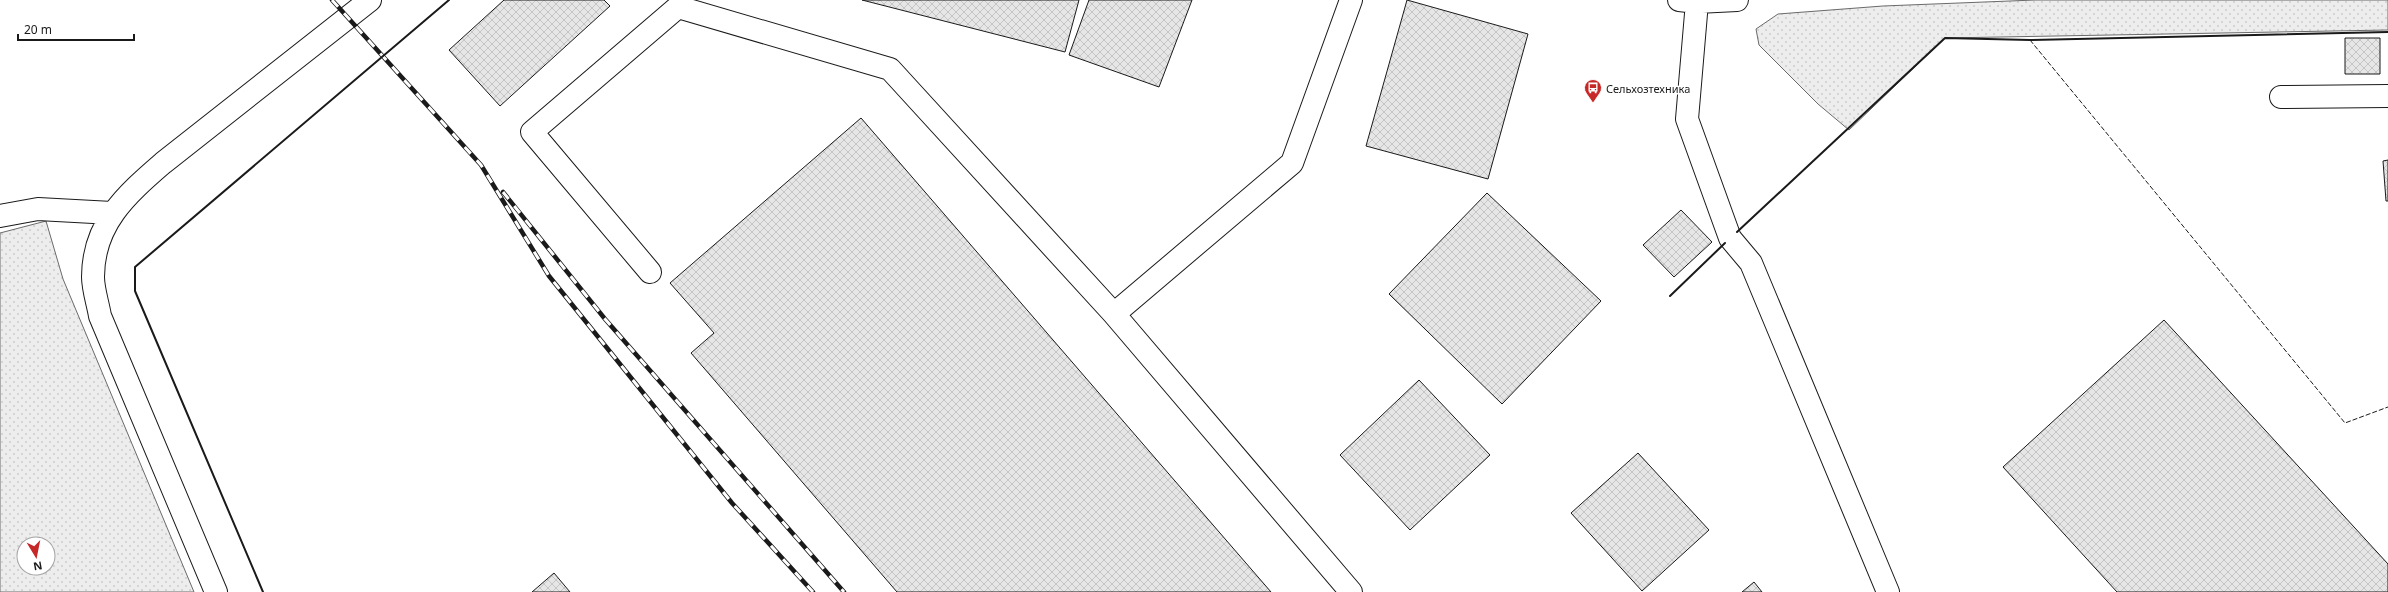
<svg xmlns="http://www.w3.org/2000/svg" width="2388" height="592" font-family="'Noto Sans',sans-serif">
  <style>
    .grass { fill: url(#grass-dots); stroke: #6a6a6a; fill-rule: evenodd }
    .building { fill: url(#building-cross-hatch); stroke: #1a1a1a }
    .lines { fill: none; stroke-linecap: round; stroke-linejoin: round }
    .minor-casing { stroke: #1a1a1a; stroke-width: 24 }
    .minor { stroke: #fff; stroke-width: 22 }
    .rail-casing { stroke: #1a1a1a; stroke-width: 4.5 }
    .rail { stroke: #fff; stroke-width: 3; stroke-dasharray: 9; stroke-linecap: butt }
    .fence { stroke: #1a1a1a; stroke-width: 1; stroke-dasharray: 5 2; stroke-linecap: butt }
    .wall { stroke: #1a1a1a; stroke-width: 2 }
    .labels { text-anchor: middle; dominant-baseline: central; stroke-width: 3; stroke-linejoin: round; paint-order: stroke }
    .poi-label { font-size: 11px; fill: #1a1a1a; stroke: #fff; text-anchor: start }
  </style>
  <defs>
    <pattern id="grass-dots" width="8" height="8" patternUnits="userSpaceOnUse"><rect width="8" height="8" fill="#ededed"/><path d="M2 2h.1M6 6h.1" fill="none" stroke="#cbcbcb" stroke-width="1.8" stroke-linecap="round"/></pattern>
    <pattern id="building-cross-hatch" width="8" height="8" patternUnits="userSpaceOnUse"><rect width="8" height="8" fill="#e6e6e6"/><path d="M0 0l8 8M0 8l8-8" fill="none" stroke="#c5c5c5"/></pattern>
  </defs>
  <rect width="100%" height="100%" fill="#fff"/>
  <path class="grass" d="M 2035,0 L 2388,0 L 2388,30 L 1945,38 L 1849,130 L 1818,104 L 1759,45 L 1756,29 L 1778,14 L 1883,6 Z
    M 46,221 L 63,279 L 194,592 L 0,592 L 0,233 ZM 24,544 L 48,544 L 48,568 L 24,568 Z"/>
  <path class="building" d="M 504,0 L 604,0 L 610,6 L 500,106 L 449,50 Z
    M 862,0 L 1079,0 L 1065,52 Z
    M 1089,0 L 1192,0 L 1159,87 L 1069,55 Z
    M 1407,0 L 1528,34 L 1488,179 L 1366,146 Z
    M 2345,38 L 2380,38 L 2380,74 L 2345,74 Z
    M 861,118 L 1271,592 L 897,592 L 691,353 L 714,333 L 670,283 Z
    M 2388,160 L 2388,201 L 2386,201 L 2383,161 Z
    M 1487,193 L 1601,301 L 1502,404 L 1389,294 Z
    M 1681,210 L 1712,242 L 1674,277 L 1643,245 Z
    M 2164,320 L 2388,564 L 2388,592 L 2117,592 L 2003,467 Z
    M 1419,380 L 1490,455 L 1410,530 L 1340,455 Z
    M 1638,453 L 1709,530 L 1642,591 L 1571,513 Z
    M 554,573 L 570,592 L 532,592 Z
    M 1754,582 L 1762,592 L 1742,592 Z"/>
  <g class="lines">
    <defs>
      <path id="minor" d="M 1351,0 L 1292,163 L 1114,314 L 1351,592
        M 1679,0 L 1697,2 L 1737,0
        M 1697,2 L 1687,119 L 1730,238 L 1751,263 L 1888,592
        M 2281,97 L 2388,96
        M 0,216 L 38,209 L 112,213
        M 650,272 L 532,132 L 678,7 L 890,69 L 1114,314
        M 216,592 L 100,316 C 98,304 93,289 93,277 C 93,224 126,195 163,163 L 370,0"/>
    </defs>
    <use href="#minor" class="minor-casing"/>
    <use href="#minor" class="minor"/>
    <defs>
      <path id="rail" d="M 332,0 L 481,165 L 549,276 L 732,503 L 813,592
        M 503,192 L 605,319 L 844,592"/>
    </defs>
    <use href="#rail" class="rail-casing"/>
    <use href="#rail" class="rail"/>
    <path class="fence" d="M 2030,40 L 2345,423 L 2388,407"/>
    <path class="wall" d="M 1737,232 L 1945,38 L 2030,40 L 2388,32
      M 1670,296 L 1725,243
      M 263,592 L 135,291 L 135,267 L 449,0"/>
  </g>
  <defs>
    <symbol id="bus-pin" viewBox="-11 -11 22 30"><path d="M0 17L-7.5 6A9.5 9.5 0 1 1 7.5 6Z" fill="#c62828" stroke="#fff"/><path d="M-5-6H5V4H4V6H2V4H-2V6H-4V4H-5ZM-3.5-4V0h7V-4ZM-3.5 1.2v1.5H-2V1.2ZM2 1.2v1.5H3.5V1.2Z" fill="#fff"/></symbol>
  </defs>
  <g fill-rule="evenodd">
    <use href="#bus-pin" x="1583" y="78" width="20" height="27"/>
  </g>
  <g class="labels">
    <g class="poi-label">
      <text x="1606" y="88">Сельхозтехника</text>
    </g>
  </g>
  <g transform="translate(36 556) rotate(170)"><circle r="19" fill="#ffffff" stroke="#a3a3a3"/>
  <path d="M0-3L7 15L0 10L-7 15Z" fill="#c62828"/>
  <text y="-6" font-size="11" font-weight="bold" text-anchor="middle" fill="#1a1a1a">N</text>
  </g>
  <path d="M18 34v6h116v-6" fill="none" stroke="#1a1a1a" stroke-width="2"/>
  <text x="24" y="34" font-size="12" fill="#1a1a1a" stroke="#ffffff" stroke-width="3" paint-order="stroke">20 m</text>
</svg>
